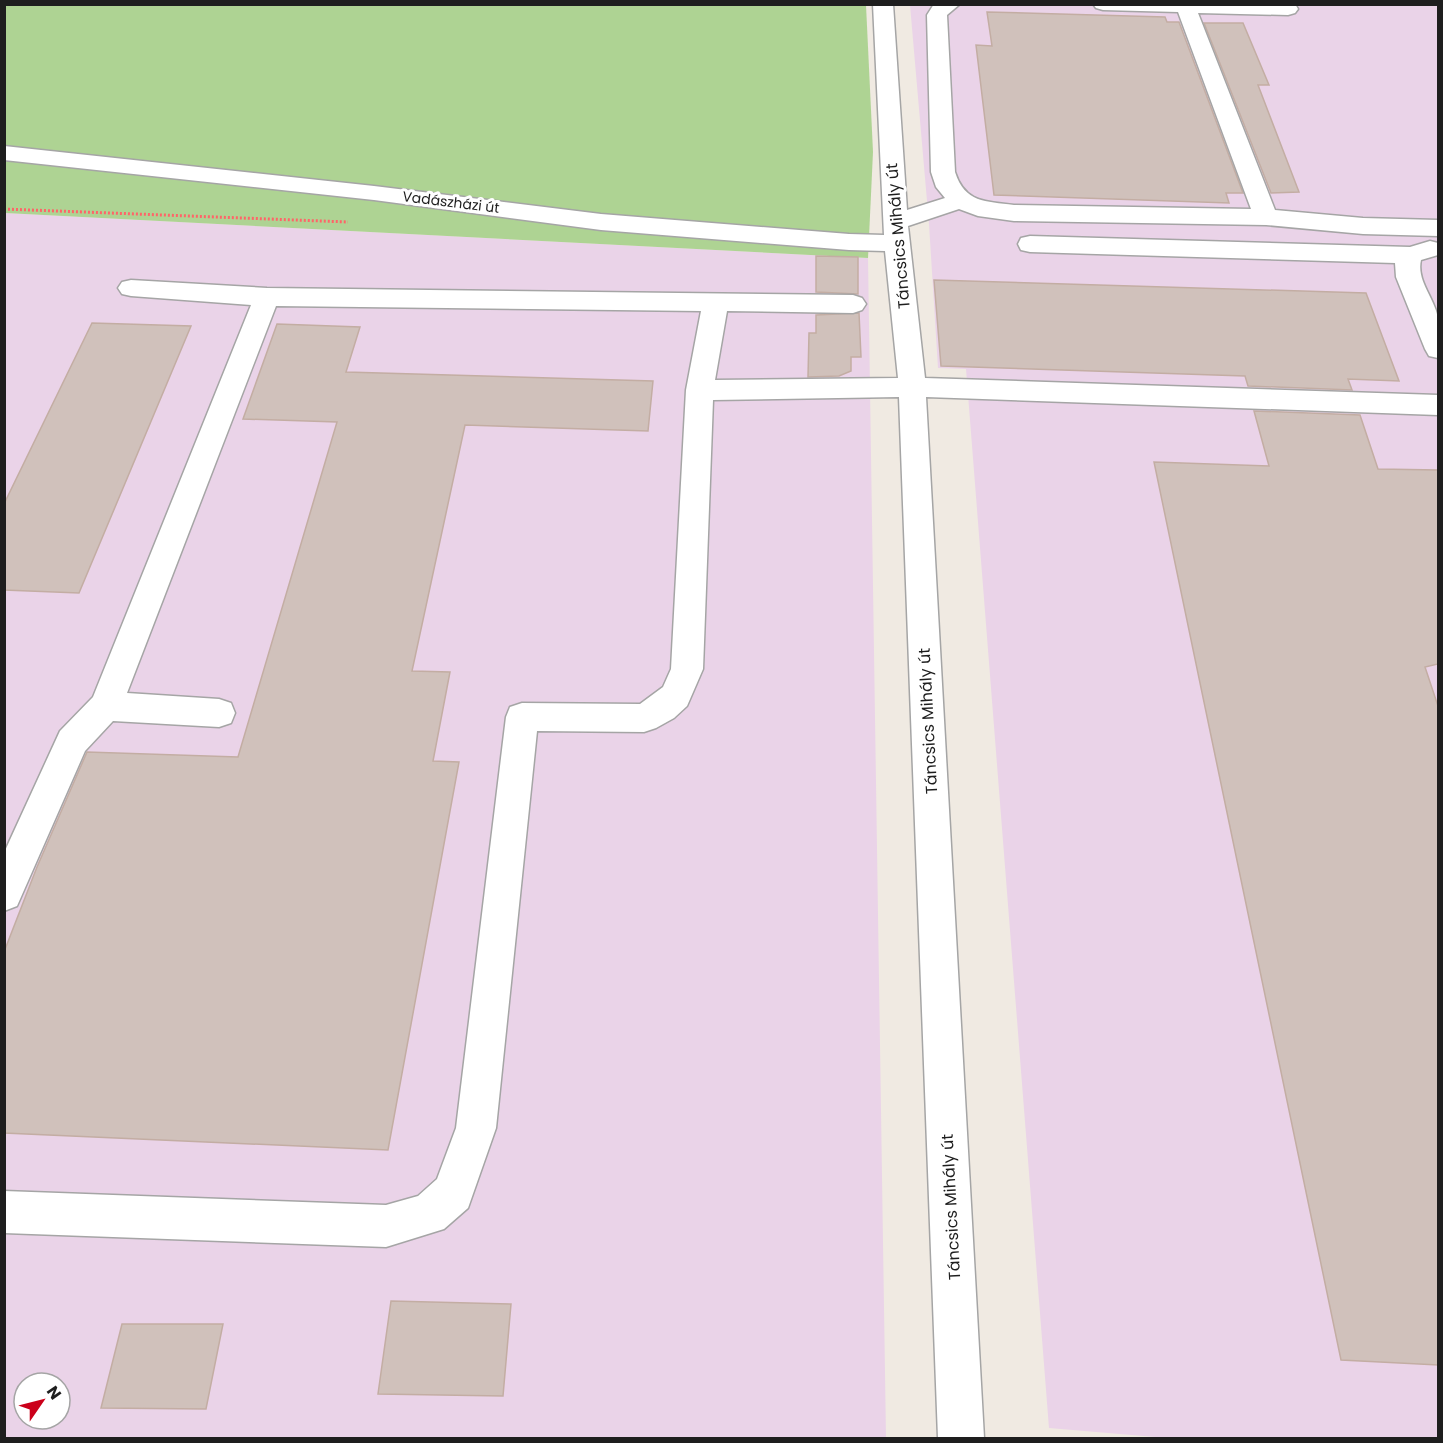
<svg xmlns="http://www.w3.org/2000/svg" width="1443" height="1443" font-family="Poppins,sans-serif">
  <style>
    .industrial { fill: #ead3e8; fill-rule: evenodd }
    .forest { fill: #aed393 }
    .building { fill: #d0c1bb; stroke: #c3ada3; stroke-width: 1.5 }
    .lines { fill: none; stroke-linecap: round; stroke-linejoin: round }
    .minor-casing { stroke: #a5a5a5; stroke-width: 3 }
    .path { stroke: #ff6468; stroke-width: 3; stroke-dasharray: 2 2; stroke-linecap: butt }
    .minor { fill: #fff; fill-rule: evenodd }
    .labels { text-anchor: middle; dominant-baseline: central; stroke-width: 6; stroke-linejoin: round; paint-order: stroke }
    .far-street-label { font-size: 14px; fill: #1e1e1e; stroke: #fff }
    .street-label { font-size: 16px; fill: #1e1e1e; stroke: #fff }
  </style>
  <rect width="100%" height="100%" fill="#f0eae2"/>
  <path class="industrial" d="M 910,5 L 1438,5 L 1438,1438 L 1167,1438 L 1049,1428 L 966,369 L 938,368 L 929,224 Z
    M 5,213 L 868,258 L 886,1438 L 5,1438 ZM 24,1383 L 60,1383 L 60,1419 L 24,1419 Z"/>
  <path class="forest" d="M 4,5 L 866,5 L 873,152 L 868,258 L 5,213 Z"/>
  <path class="building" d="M 987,12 L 1165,17 L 1167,22 L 1179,22 L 1243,193 L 1226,193 L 1229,203 L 994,195 L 976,45 L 992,46 Z
    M 1204,23 L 1243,23 L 1269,85 L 1258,85 L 1299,192 L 1271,193 Z
    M 816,256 L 858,257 L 858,294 L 816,292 Z
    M 934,280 L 1366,293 L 1399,381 L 1348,379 L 1352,390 L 1248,386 L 1245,376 L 941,366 Z
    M 859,313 L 861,357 L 851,357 L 851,371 L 839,376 L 808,377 L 809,333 L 816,333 L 816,315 Z
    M 92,323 L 191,326 L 79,593 L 4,590 L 4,504 Z
    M 277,324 L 360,327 L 346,372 L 653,381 L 648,431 L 465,425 L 412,671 L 450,672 L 433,761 L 459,762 L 388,1150 L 4,1133 L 4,952 L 37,867 L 87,752 L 238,757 L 337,422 L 243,419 Z
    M 1254,411 L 1360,415 L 1378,469 L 1438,470 L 1438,664 L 1425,667 L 1438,706 L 1438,1365 L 1341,1360 L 1154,462 L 1269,466 Z
    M 391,1301 L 511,1304 L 503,1396 L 378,1394 Z
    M 122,1324 L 223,1324 L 206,1409 L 101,1408 Z"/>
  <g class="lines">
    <defs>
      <path id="minor" d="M 873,4 L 893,4 L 907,210 L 945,198 L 936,187 L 931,172 L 927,15 L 934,4 L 960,4 L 947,15 L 955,172 C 965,203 985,201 1014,205 L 1251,209 L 1178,12 L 1103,10 L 1096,8 L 1093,4 L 1295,4 L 1298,9 L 1295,13 L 1288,15 L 1198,13 L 1275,210 L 1363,218 L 1438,220 L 1438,236 L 1363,234 L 1266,225 L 1014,221 L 978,216 L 959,209 L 908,226 L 925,378 L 1438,395 L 1438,415 L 926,397 L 984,1438 L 938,1438 L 899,397 L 713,400 L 703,669 L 687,706 L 674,718 L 656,728 L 644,732 L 537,731 L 496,1128 L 468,1208 L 444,1229 L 386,1247 L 4,1233 L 4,1191 L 386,1205 L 418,1196 L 437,1179 L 456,1128 L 506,717 L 510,707 L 522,703 L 640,704 L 663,687 L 671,669 L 686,390 L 701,311 L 276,306 L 127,693 L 219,699 L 231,703 L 235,713 L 231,723 L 219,727 L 113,721 L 85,751 L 17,906 L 4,911 L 4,853 L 60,731 L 93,697 L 251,305 L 131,296 L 122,294 L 118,288 L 122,282 L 131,280 L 267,288 L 853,295 L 862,298 L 866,304 L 862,310 L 853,313 L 727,311 L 715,380 L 898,378 L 885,251 L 849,250 L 601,230 L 374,200 L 4,160 L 4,146 L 374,186 L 601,214 L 849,234 L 884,235 Z
        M 1030,236 L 1410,247 L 1430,241 L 1438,243 L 1438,255 L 1421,260 C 1416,281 1436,300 1438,319 C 1440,332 1438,346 1438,358 L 1429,356 L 1425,349 L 1396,277 L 1395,263 L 1030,252 L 1021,250 L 1018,244 L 1021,238 Z"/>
    </defs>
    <use href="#minor" class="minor-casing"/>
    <path class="path" d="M 4,209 L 348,222"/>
    <use href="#minor" class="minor"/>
  </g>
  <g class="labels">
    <g class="far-street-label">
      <text transform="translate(451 202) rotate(7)">Vadászházi út</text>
    </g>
    <g class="street-label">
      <text transform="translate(898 236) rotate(-95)">Táncsics Mihály út</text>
      <text transform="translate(928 721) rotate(-93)">Táncsics Mihály út</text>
      <text transform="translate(951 1207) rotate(-93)">Táncsics Mihály út</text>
    </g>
  </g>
  <rect width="1443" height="1443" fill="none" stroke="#1e1e1e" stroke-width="12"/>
  <g transform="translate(42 1401) rotate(55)"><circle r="28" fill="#ffffff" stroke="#a5a5a5" stroke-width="1.5"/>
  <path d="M0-4.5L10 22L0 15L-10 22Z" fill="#cb001a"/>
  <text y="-9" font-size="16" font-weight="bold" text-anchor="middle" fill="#1e1e1e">N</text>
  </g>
</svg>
